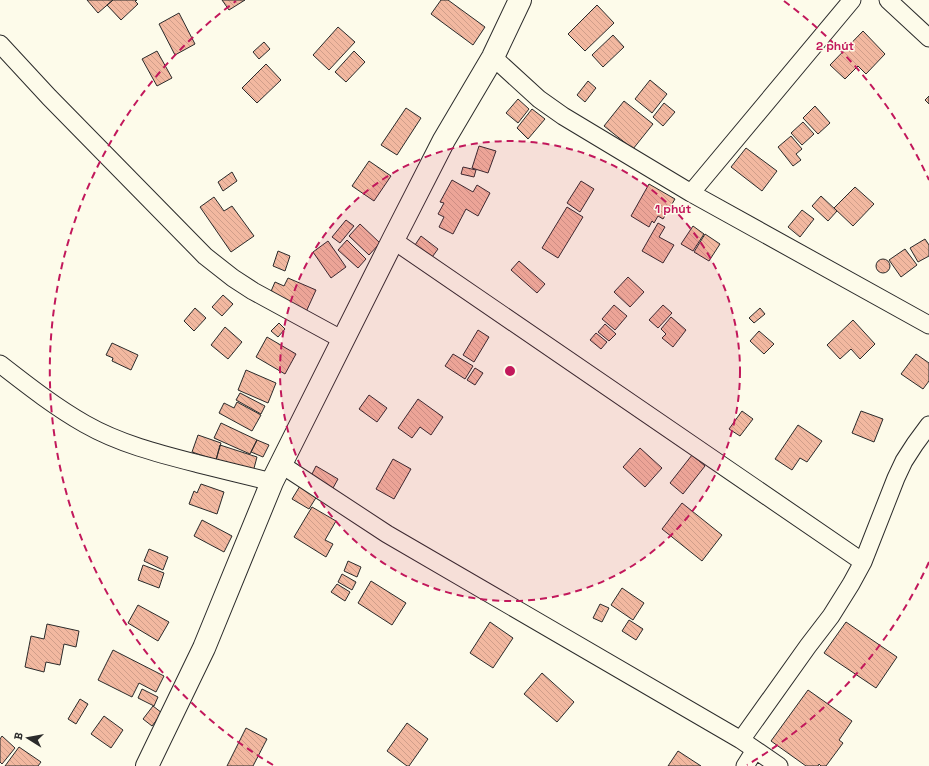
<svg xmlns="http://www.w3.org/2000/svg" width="929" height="766" font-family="'Space Grotesk',sans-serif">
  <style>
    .building { fill: url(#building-back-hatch); stroke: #2b2b2b }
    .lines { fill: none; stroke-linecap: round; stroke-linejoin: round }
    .street-casing { stroke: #2b2b2b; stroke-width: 19 }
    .secondary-casing { stroke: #2b2b2b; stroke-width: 24 }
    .street { stroke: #fdfbea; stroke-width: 17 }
    .secondary { stroke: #fdfbea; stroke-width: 22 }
    .ring { fill: none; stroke: #c2185b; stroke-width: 2; stroke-dasharray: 7 5 }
    .centre { fill: #c2185b; stroke: #fdfbea; stroke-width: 2 }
    .ring-label { font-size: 12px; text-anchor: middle; font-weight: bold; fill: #c2185b; stroke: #fdfbea; stroke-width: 3; stroke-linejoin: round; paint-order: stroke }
  </style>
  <defs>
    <pattern id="building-back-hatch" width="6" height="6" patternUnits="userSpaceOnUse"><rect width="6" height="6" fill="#f2b8a0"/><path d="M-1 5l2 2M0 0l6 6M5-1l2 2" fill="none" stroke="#d09e8a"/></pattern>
  </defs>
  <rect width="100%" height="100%" fill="#fdfbea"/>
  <path class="building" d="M 87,0 L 113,0 L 98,13 Z
    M 113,0 L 137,0 L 135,1 L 138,4 L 121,20 L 107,5 Z
    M 222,0 L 245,0 L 229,10 Z
    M 441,0 L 448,0 L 485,27 L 473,45 L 431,14 Z
    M 597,5 L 614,23 L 585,51 L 568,34 Z
    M 179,13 L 195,44 L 175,55 L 159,24 Z
    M 338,27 L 355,42 L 329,70 L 313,55 Z
    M 863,31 L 885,54 L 866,74 L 858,66 L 845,79 L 830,65 Z
    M 613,35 L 624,47 L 603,67 L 592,55 Z
    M 264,42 L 270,49 L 259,59 L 253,52 Z
    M 157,51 L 172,78 L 157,86 L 142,59 Z
    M 354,51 L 365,62 L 346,82 L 335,72 Z
    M 266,64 L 281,80 L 257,103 L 242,88 Z
    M 650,80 L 667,94 L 652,113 L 635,99 Z
    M 588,81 L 596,88 L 585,102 L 577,95 Z
    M 929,96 L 929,104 L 925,100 Z
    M 518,99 L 529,109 L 518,123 L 506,113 Z
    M 624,101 L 653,124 L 633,149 L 604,126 Z
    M 664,103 L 675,112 L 663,126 L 653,117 Z
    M 815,106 L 830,123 L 818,134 L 803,118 Z
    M 406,108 L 421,118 L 397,155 L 381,145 Z
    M 532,109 L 545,119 L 528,139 L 517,128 Z
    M 803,122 L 814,134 L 802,145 L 791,133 Z
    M 791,136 L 802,149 L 796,154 L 801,160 L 793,166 L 778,147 Z
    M 479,146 L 496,151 L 488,173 L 472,168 Z
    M 746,148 L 777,171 L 762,191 L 731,167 Z
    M 369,161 L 391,176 L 374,201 L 352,186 Z
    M 463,167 L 476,170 L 474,177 L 461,174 Z
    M 232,172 L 237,181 L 223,191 L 218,182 Z
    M 452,180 L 473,192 L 477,185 L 490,193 L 478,216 L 466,209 L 453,234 L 439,227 L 444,217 L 438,214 L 444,203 L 440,202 Z
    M 581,181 L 594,189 L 580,212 L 567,203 Z
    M 649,184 L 675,199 L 663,219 L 658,216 L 654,223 L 652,221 L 649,227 L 631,216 Z
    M 855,187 L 874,204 L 853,226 L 834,208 Z
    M 821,196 L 837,211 L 828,221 L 812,206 Z
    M 214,197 L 224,211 L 232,206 L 254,236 L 231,252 L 200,207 Z
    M 567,207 L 583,217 L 558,258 L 542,248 Z
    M 802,210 L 814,219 L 800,237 L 788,227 Z
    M 346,220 L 354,226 L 340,243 L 332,237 Z
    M 658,223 L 665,227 L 659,237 L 674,245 L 663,263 L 642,251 Z
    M 360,224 L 380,243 L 369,255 L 349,236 Z
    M 693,226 L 704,234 L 693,251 L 681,244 Z
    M 705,234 L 720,244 L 709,261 L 694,252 Z
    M 421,236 L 438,249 L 430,260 L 413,248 Z
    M 925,239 L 929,245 L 929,256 L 918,262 L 910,248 Z
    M 347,240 L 366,259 L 358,268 L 338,250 Z
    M 328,241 L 346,267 L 331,278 L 313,252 Z
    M 905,249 L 917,265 L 901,277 L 889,260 Z
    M 278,251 L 290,256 L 285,271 L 273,266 Z
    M876 266a7 7 0 1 1 14 0a7 7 0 1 1-14 0Z
    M 519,261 L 545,284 L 537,293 L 511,270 Z
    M 628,277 L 644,292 L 630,307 L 614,292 Z
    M 288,278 L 316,290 L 306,312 L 269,296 L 275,282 L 284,286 Z
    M 223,295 L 233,304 L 222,316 L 212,307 Z
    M 614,305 L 627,316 L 615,330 L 602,319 Z
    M 663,305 L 672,313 L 658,328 L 649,320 Z
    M 195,308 L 206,318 L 194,331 L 184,321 Z
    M 760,308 L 765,314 L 754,323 L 749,318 Z
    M 671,317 L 686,330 L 673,347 L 662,338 L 666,334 L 661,329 Z
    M 853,320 L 875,344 L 860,359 L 851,349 L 840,359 L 827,345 Z
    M 279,323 L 285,329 L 278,337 L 271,331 Z
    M 605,324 L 616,334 L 609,341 L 598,332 Z
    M 225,327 L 242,342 L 228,359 L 211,345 Z
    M 478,330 L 489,337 L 474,362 L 463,355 Z
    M 759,331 L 774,344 L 764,354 L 750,341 Z
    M 596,333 L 607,342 L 601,349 L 590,340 Z
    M 267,337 L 296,354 L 285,374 L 256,357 Z
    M 112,343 L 138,355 L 131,370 L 112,361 L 113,358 L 106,355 Z
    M 453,354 L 473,366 L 465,379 L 445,366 Z
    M 916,354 L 929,363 L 929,381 L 923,389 L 901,374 Z
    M 475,368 L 483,373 L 475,385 L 467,380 Z
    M 246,370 L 276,383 L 268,403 L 238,390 Z
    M 240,393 L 265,406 L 261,414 L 236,400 Z
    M 369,395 L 387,408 L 377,422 L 359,409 Z
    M 418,399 L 443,417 L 431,435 L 420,427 L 412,438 L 398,428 Z
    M 237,402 L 261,415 L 252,431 L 219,413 L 224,403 L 234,408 Z
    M 742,411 L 753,419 L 740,436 L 729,429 Z
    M 861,411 L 883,419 L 874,442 L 852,433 Z
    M 221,423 L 257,440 L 250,454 L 214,438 Z
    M 798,425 L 822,441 L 807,462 L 800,458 L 792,470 L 775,459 Z
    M 198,435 L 221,443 L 216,460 L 192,452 Z
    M 257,440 L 269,445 L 263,457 L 251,452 Z
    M 220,445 L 257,457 L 253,472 L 216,460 Z
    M 640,448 L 662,468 L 645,487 L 623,467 Z
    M 692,455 L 705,466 L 683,494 L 670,483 Z
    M 393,459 L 411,469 L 394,499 L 376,489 Z
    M 316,466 L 338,479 L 333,488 L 311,476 Z
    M 201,484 L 224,492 L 217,514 L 189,504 L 194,491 L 197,493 Z
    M 300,486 L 317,496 L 309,509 L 292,499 Z
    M 682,503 L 722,535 L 702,561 L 662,529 Z
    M 312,507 L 336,521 L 325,540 L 333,544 L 326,557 L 294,537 Z
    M 202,520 L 232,536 L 224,552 L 194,536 Z
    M 149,549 L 168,557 L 163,570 L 144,561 Z
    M 348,561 L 361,567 L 357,577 L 344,571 Z
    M 143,565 L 164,573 L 159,588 L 138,580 Z
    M 342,574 L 356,582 L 352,590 L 338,582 Z
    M 371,581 L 406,603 L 392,625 L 358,603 Z
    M 337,584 L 350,592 L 345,601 L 331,592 Z
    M 622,588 L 644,603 L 633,620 L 611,605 Z
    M 600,604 L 609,608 L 602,622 L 593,618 Z
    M 138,605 L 169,622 L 158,641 L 128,623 Z
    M 629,620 L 643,629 L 636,640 L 622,631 Z
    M 490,622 L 513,638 L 493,668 L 470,653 Z
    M 846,622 L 897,657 L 876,688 L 824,653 Z
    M 47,624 L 79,631 L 76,647 L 64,644 L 60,665 L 46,662 L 44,672 L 25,667 L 31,636 L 44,639 Z
    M 113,650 L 164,676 L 156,692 L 139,683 L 132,697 L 98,680 Z
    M 542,673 L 574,702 L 557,722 L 524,694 Z
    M 142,689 L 158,697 L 154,706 L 138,698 Z
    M 808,690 L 852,721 L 839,740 L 843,743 L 826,766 L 821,766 L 819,764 L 818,766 L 806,766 L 771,741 Z
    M 80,699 L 88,704 L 76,724 L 68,719 Z
    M 153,706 L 162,713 L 152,726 L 143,719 Z
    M 104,716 L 123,730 L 111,748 L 91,734 Z
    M 407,723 L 428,739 L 409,766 L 407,766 L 387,751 Z
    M 246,728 L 267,739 L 253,766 L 227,766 Z
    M 2,736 L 15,748 L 2,764 L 0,762 L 0,739 Z
    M 19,747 L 41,762 L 38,766 L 5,766 Z
    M 678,751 L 701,766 L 668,766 Z"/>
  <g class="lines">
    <defs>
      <path id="street" d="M 888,0 L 929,38
        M 0,44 L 49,97 L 205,256 L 233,278 L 253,291 L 343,340
        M 493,57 L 539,99 L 563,116 L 691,193 L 929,325
        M 691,193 L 852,0
        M 393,240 L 863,562
        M 0,364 C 27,385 55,407 85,424 C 120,444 160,454 199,464 C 223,470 248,476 272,482
        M 282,465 L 387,534 L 741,740 L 779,766
        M 741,740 L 808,646 L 831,616 L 851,584 L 863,562 L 896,478 L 904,461 L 915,444 L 929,425
        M 745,766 L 755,750"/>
      <path id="secondary" d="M 147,766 L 204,648 L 272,482 L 393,240 L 444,140 L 493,57 L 520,0"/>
    </defs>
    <use href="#street" class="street-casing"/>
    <use href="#secondary" class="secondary-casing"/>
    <use href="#street" class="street"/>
    <use href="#secondary" class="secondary"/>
  </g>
  <circle cx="510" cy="371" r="230" fill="#c2185b" fill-opacity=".12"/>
  <g class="ring">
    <circle cx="510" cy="371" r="230"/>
    <path d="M929 562A460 460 0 0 1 747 765M273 765A460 460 0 0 1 236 1M784 1A460 460 0 0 1 929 180"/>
  </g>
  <circle cx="510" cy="371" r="6" class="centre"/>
  <g class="ring-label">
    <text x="835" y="50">2 phút</text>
    <text x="673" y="213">1 phút</text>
  </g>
  <g transform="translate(28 738) rotate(281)" stroke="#fdfbea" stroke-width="3" paint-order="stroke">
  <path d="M0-3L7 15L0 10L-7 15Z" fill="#2b2b2b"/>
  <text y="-6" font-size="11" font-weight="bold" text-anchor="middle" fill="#2b2b2b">B</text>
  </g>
</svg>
